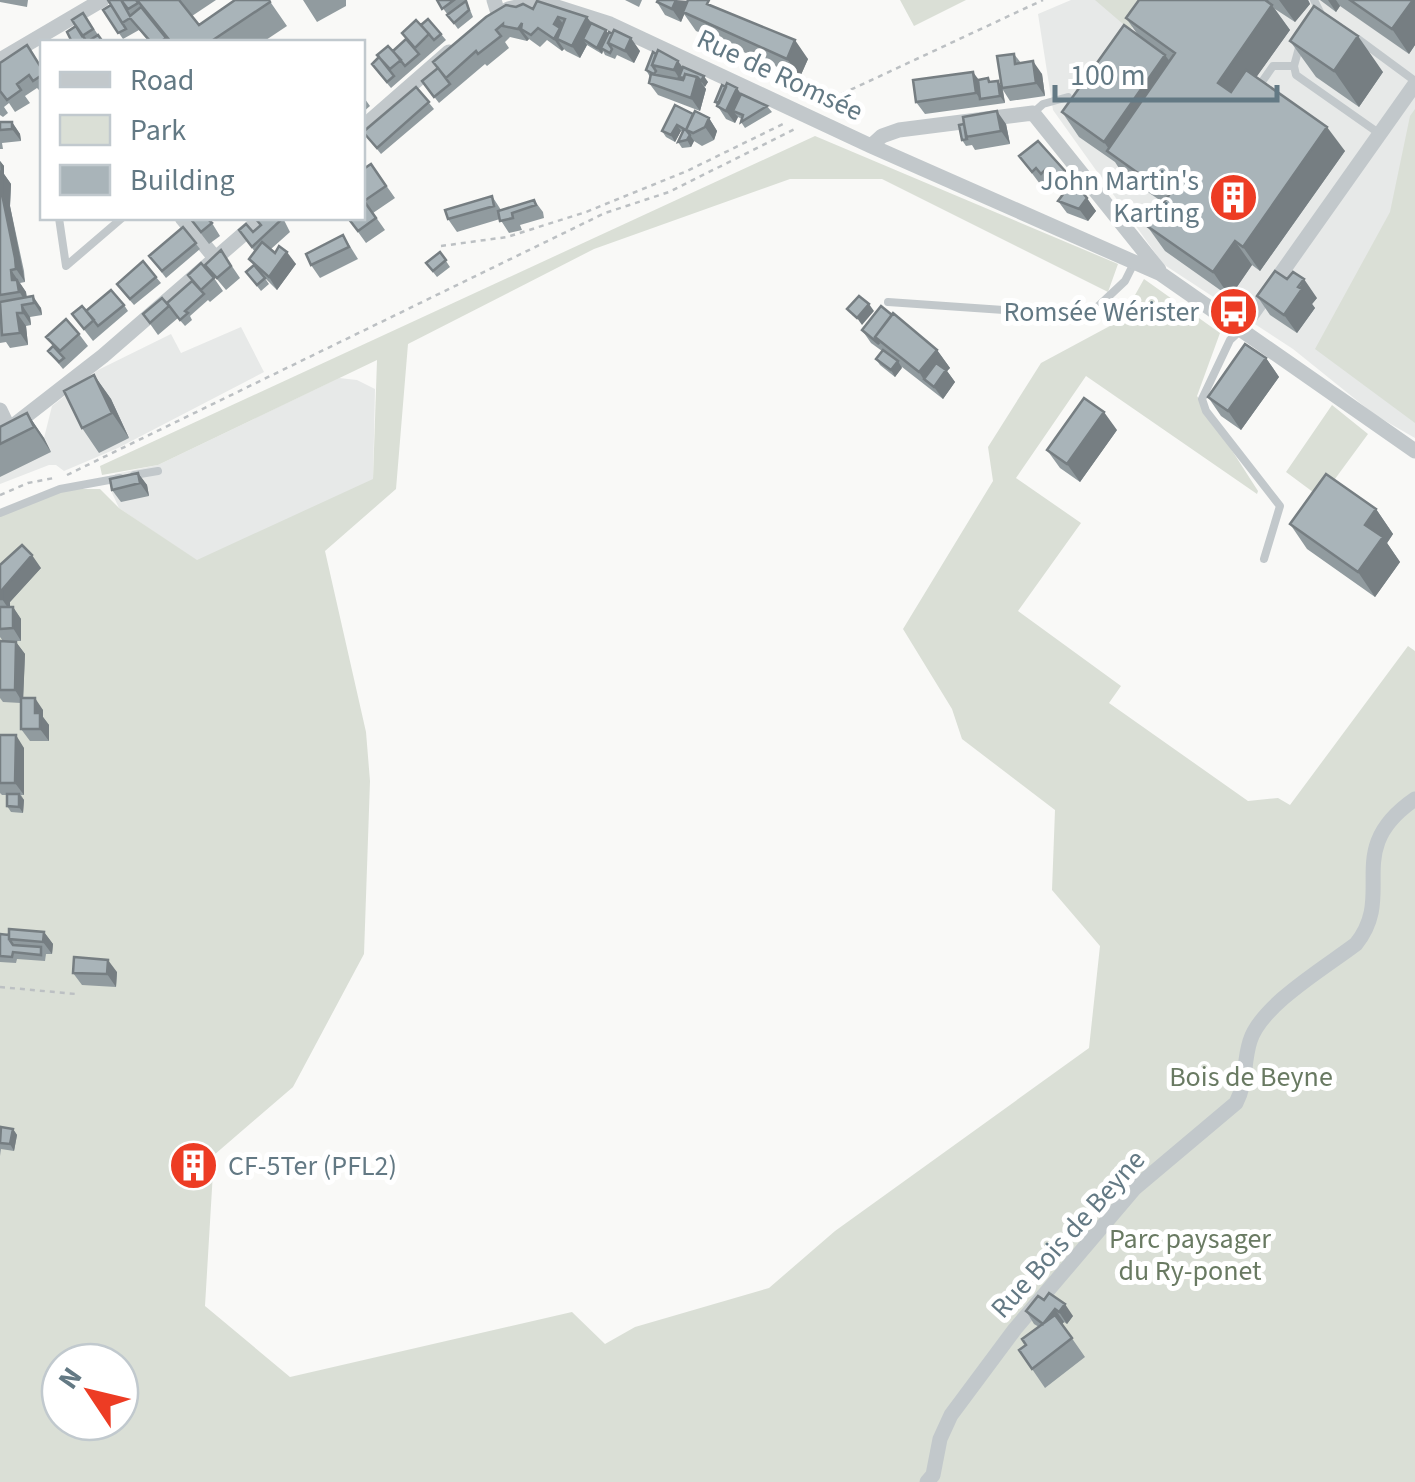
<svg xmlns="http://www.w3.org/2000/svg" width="1415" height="1482" font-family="'Source Sans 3',sans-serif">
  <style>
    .built { fill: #e7e9e8 }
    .green { fill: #dadfd6; fill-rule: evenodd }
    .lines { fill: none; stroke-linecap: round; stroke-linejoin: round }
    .path { stroke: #bcc0c3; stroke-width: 2.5; stroke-dasharray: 5 5; stroke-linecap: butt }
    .service { stroke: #c2c8cb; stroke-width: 8 }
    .minor { stroke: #c2c8cb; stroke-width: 15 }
    .wall { fill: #919b9f }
    .shaded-wall { fill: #767e82 }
    .building { fill: #a9b4b9; stroke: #767e82; stroke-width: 2.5 }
    .labels { text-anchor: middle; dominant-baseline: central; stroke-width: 10; stroke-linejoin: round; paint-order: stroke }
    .street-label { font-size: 28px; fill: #637984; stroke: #fff }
    .poi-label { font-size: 28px; fill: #637984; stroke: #fff; text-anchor: end }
    .park-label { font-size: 28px; fill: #697a62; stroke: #fff }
  </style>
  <rect width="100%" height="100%" fill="#f9f9f7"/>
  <path class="built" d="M 1071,0 L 1415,0 L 1415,438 L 1375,415 L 1293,349 L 1163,264 L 1053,110 L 1038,14 Z
    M 241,327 L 264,372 L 118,448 L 64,471 L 56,465 L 49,465 L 0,484 L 0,460 L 44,438 L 52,406 L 98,370 L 171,334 L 181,353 Z
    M 339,378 L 357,380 L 375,389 L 373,480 L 197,561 L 119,508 L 112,493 L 115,474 L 158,465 Z"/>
  <path class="green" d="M 900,0 L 966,0 L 914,26 Z
    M 1095,0 L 1152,0 L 1130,30 Z
    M 1415,109 L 1415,423 L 1315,349 L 1390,212 L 1410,116 Z
    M 815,136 L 1118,264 L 1108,292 L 882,179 L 790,179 L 594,249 L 408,344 L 396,489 L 325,551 L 366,732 L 370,781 L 364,954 L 293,1087 L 214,1155 L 205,1306 L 290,1377 L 572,1312 L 605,1344 L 635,1327 L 769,1288 L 835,1231 L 1089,1048 L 1100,946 L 1052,890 L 1055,810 L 962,739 L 952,709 L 903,629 L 993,481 L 988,447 L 1041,363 L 1121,320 L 1144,279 L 1220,333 L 1197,396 L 1258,491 L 1257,494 L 1086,376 L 1016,478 L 1081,523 L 1018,611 L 1121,686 L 1109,703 L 1248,801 L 1278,798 L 1290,805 L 1408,646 L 1415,651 L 1415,1482 L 0,1482 L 0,512 L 60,489 L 100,489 L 119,508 L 197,560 L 373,479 L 377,360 L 158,465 L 102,475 L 100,466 ZM 60,1362 L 120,1362 L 120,1422 L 60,1422 Z
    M 1332,405 L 1368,434 L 1321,498 L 1286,472 Z"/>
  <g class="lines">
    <path class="path" d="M 813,102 L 833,98 L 1043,0
      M 441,246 L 507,237 L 586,212 L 687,171 L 785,123
      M 67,475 L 605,213 L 669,192 L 795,129
      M 0,495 L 28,483 L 54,478
      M 0,987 L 76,994"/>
    <path class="service" d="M 1314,0 L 1322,16
      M 1358,39 L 1415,81
      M 1300,44 L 1294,66 L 1296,75 L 1380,134
      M 1259,86 L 1273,66 L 1294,66
      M 1033,113 L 1043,104 L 1068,97
      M 59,218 L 66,266 L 122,218
      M 888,302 L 1048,313 L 1091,313 L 1125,281 L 1134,263
      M 1241,330 L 1230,340 L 1202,399 L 1206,411 L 1280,506 L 1264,559
      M 134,475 L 158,471
      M 0,513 L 60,489 L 120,478"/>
    <path class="minor" d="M 494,0 L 498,13
      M 508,9 L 530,4 L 557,7 L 610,24 L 871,146 L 1161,274 L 1415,451
      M 0,60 L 102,0
      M 362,128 L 449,52
      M 871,146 L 882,136 L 899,130 L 1033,113 L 1159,270
      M 182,218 L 216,259
      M 1241,330 L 1415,84
      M 0,410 L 9,429
      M 0,436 L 103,356 L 262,218
      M 927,1482 L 933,1475 L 940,1439 L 951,1415 L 1015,1329 L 1135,1188 L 1236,1103 C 1247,1082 1243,1063 1250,1041 C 1261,1005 1326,967 1356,944 C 1397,893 1341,850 1415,799"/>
  </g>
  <path class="wall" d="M 0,0 L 28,0 L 27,7 L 0,2 Z
    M 121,0 L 216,0 L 192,16 L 199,25 L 269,0 L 287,26 L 263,42 L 149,42 L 139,30 L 123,39 L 103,10 Z
    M 303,0 L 346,0 L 346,6 L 317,22 Z
    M 437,0 L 466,0 L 473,17 L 458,29 Z
    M 625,0 L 642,0 L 639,7 Z
    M 1139,0 L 1308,0 L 1310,4 L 1295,22 L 1275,9 L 1290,30 L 1256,77 L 1345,151 L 1260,271 L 1252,265 L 1230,297 L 1165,251 L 1147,226 L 1164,203 L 1124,176 L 1115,162 L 1079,137 L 1062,112 L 1138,35 L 1126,18 Z
    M 1320,0 L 1415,0 L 1415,45 L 1409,54 L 1340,6 L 1336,12 Z
    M 657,2 L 714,7 L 808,59 L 800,77 L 696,31 L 684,14 L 681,22 L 665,15 Z
    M 533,9 L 591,23 L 640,51 L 634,63 L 617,55 L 615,59 L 605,55 L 603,51 L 602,54 L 587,45 L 580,58 L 566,51 L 564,49 L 562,51 L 547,40 L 540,47 L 529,39 L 527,41 L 510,37 L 505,42 L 509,48 L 487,66 L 485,64 L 439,103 L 422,81 L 438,68 L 486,17 Z
    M 83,13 L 103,42 L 72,42 L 76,26 Z
    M 421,25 L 441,34 L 446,40 L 391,88 L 376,70 L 393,51 Z
    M 1290,41 L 1383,72 L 1359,107 L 1316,77 Z
    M 653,52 L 708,82 L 704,87 L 706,89 L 700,111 L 658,95 L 649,83 L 650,77 L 646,70 Z
    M 1014,54 L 1021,63 L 1042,74 L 1045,96 L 1010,101 L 1003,90 L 1005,103 L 925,114 L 916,102 L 979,80 L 990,82 L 998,81 L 1001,86 Z
    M 0,63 L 42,68 L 42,93 L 37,88 L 25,96 L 30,103 L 15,112 L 9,103 L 4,107 L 8,113 L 3,117 L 0,115 Z
    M 416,87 L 434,109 L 381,154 L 368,138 Z
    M 741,94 L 767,106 L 772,112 L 745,128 L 741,122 L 742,119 L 738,117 L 735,123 L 726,119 L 715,102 Z
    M 362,95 L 370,106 L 362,113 Z
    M 693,114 L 709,118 L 717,131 L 714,140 L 702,146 L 694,141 L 691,147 L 682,148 L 678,142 L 683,132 L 681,131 L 675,142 L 666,137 L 662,131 Z
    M 0,122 L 12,122 L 20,134 L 21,141 L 2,143 L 3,149 L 0,149 Z
    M 1006,124 L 1010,144 L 975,150 L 972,145 L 966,146 L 962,140 Z
    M 1019,156 L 1066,172 L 1096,211 L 1088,221 L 1067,213 L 1058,201 L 1063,194 L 1054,182 L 1050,186 L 1045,181 L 1040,184 Z
    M 0,161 L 4,166 L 4,174 L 11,184 L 10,206 L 24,271 L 25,282 L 20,283 L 26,292 L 27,297 L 41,308 L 42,315 L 30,317 L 31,325 L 26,326 L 28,345 L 10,348 L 6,342 L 0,343 Z
    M 371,164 L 395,198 L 373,213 L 385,230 L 366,243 L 348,218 Z
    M 492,196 L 501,210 L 534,200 L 543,212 L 544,218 L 520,225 L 522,230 L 509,233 L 500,219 L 457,232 L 448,219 Z
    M 189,218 L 212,223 L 220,236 L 209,244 Z
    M 255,218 L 283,218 L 290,232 L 271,249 L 296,264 L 277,290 L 264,277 L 269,284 L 261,291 L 246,272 L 254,265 L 249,259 L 255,252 L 239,230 L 253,232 L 260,226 Z
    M 183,227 L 200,249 L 166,278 L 149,256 Z
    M 343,235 L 358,259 L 320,278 L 311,265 Z
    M 221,250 L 240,278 L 226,290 L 205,265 Z
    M 440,252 L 450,267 L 437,277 L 426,263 Z
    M 188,275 L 214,278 L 223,291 L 210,302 L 208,300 L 190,316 L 192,320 L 185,326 L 178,318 L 158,335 L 143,314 L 167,303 L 193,281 Z
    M 156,277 L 161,283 L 134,305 L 121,290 Z
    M 1257,296 L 1317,298 L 1312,304 L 1315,308 L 1297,333 L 1270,315 Z
    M 124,305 L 128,311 L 93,341 L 72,314 Z
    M 862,330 L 937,350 L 950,368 L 947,371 L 955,382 L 943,399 L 902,367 L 895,377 L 880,365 L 876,359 L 882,351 L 871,343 Z
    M 79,334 L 88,346 L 63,369 L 48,351 L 53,346 L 46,337 Z
    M 1266,358 L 1279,377 L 1241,430 L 1221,416 L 1208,397 Z
    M 94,375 L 111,399 L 129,438 L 99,453 L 82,428 Z
    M 27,413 L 44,438 L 51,452 L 0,477 L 0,427 Z
    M 1117,430 L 1080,482 L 1060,468 L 1047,450 Z
    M 138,473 L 147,485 L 149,496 L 121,502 L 112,490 Z
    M 1376,509 L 1393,534 L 1387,543 L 1400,562 L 1375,597 L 1307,549 L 1290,524 Z
    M 0,565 L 41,568 L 10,602 L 10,607 L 13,607 L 21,619 L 21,641 L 3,641 L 0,637 Z
    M 0,641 L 16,642 L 25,654 L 23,698 L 43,710 L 43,717 L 49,725 L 49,741 L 30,741 L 21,729 L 21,703 L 3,702 L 0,698 Z
    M 0,735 L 24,748 L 24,795 L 21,795 L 24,800 L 23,813 L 11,812 L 7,806 L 7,795 L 2,795 L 0,793 Z
    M 44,932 L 53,944 L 52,954 L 46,954 L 45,961 L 17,959 L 16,963 L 0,962 L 0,934 Z
    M 117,972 L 116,987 L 82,985 L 73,973 Z
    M 13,1129 L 17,1135 L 14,1151 L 1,1149 L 0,1156 L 0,1131 Z
    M 180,1158 L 196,1161 L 201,1167 L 194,1174 Z
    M 1038,1296 L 1073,1316 L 1067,1324 L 1064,1322 L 1062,1324 L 1085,1357 L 1045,1388 L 1019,1350 L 1026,1345 L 1039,1327 L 1034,1324 L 1026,1311 Z"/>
  <path class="shaded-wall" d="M 676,0 L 690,1 L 681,22 L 672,9 Z
    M 1257,0 L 1268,0 L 1290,30 L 1235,107 L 1218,83 Z
    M 1279,0 L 1308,0 L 1310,4 L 1295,22 Z
    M 1328,0 L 1336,0 L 1340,6 L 1336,12 Z
    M 1413,0 L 1415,0 L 1415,45 L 1409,54 L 1392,29 Z
    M 558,17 L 567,29 L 557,39 L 564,49 L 562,51 L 554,39 L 554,24 Z
    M 587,17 L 596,29 L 583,39 L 587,45 L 580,58 L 572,46 Z
    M 522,23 L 521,29 L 529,39 L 527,41 L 518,29 Z
    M 606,30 L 610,37 L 601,48 L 603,51 L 602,54 L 597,48 Z
    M 1358,36 L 1383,72 L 1359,107 L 1334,71 Z
    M 631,38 L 640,51 L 634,63 L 625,51 Z
    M 795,40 L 808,59 L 800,77 L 787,59 Z
    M 1165,55 L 1183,79 L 1113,155 L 1104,142 Z
    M 678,61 L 687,73 L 679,78 L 674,70 Z
    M 1033,61 L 1042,74 L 1045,96 L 1036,83 Z
    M 973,72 L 982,84 L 980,99 L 976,93 Z
    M 704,76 L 708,82 L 705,87 L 701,81 Z
    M 697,77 L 706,89 L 700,111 L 691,98 Z
    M 998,81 L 1002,87 L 1005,103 L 1000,96 Z
    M 737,88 L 745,100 L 733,111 L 738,117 L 735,123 L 726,111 Z
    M 997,111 L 1006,124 L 1010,144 L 1001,131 Z
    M 709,118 L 717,131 L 714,140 L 705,127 Z
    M 12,122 L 20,134 L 21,141 L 12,129 Z
    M 677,125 L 681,131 L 675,142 L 671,135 Z
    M 1327,127 L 1345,151 L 1260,271 L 1243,247 Z
    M 690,135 L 694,141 L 691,147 L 687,140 Z
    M 0,161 L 4,166 L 4,174 L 11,184 L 10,206 L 25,282 L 16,269 L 2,194 Z
    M 1087,198 L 1096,211 L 1088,221 L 1079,209 Z
    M 1235,241 L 1252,265 L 1230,297 L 1213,272 Z
    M 287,252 L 296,264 L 277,290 L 269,277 Z
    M 11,270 L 26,292 L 27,304 L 12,280 Z
    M 1304,279 L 1317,298 L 1312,304 L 1315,308 L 1297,333 L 1284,315 Z
    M 33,296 L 41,308 L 42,315 L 34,303 Z
    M 869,304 L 874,311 L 862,325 L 857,318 Z
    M 22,305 L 30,317 L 31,325 L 23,313 Z
    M 17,313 L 26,326 L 28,345 L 20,333 Z
    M 937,350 L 950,368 L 947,371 L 955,382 L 943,399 L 934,387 L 924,380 L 919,372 Z
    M 1266,358 L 1279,377 L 1241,430 L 1228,411 Z
    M 898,361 L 902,368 L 895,377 L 891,370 Z
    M 94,375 L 111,399 L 129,438 L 112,413 Z
    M 1104,412 L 1117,430 L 1080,482 L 1067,464 Z
    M 27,413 L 44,438 L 51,452 L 34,427 Z
    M 138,473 L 147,485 L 149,496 L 140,483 Z
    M 1376,509 L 1393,534 L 1387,543 L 1400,562 L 1375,597 L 1358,572 L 1365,525 Z
    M 32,555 L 41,568 L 10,602 L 10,611 L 2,599 L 2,590 Z
    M 13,607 L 21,619 L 21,641 L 13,628 Z
    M 16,642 L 25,654 L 23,703 L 15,690 Z
    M 35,698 L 43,710 L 43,717 L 49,725 L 49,741 L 40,729 L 35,713 Z
    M 16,735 L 24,748 L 24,795 L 15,783 Z
    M 19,794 L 24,800 L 23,813 L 19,807 Z
    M 44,932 L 53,944 L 52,954 L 43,942 Z
    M 108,960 L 117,972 L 116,987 L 107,974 Z
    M 13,1129 L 17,1135 L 14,1151 L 10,1144 Z
    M 1065,1304 L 1073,1316 L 1067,1324 L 1059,1312 Z
    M 1055,1309 L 1064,1322 L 1052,1337 L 1043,1324 Z"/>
  <path class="building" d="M 108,0 L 121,0 L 130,16 L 141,7 L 166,38 L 160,42 L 151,42 L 130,18 L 122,23 Z
    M 121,0 L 136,0 L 138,3 L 128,9 Z
    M 137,0 L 179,0 L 199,25 L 235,0 L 269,0 L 270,2 L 210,42 L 171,42 Z
    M 437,0 L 454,0 L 442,9 Z
    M 658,0 L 676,0 L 672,9 L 657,2 Z
    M 688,0 L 709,0 L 707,4 L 795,40 L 787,59 L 683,12 Z
    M 1139,0 L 1265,0 L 1272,5 L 1218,83 L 1231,92 L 1246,70 L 1327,127 L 1243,247 L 1235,241 L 1213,272 L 1147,226 L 1169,195 L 1107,151 L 1175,53 L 1126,18 Z
    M 1350,0 L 1413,0 L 1392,29 Z
    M 466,1 L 469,10 L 454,23 L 447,15 Z
    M 537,1 L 587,17 L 572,46 L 557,39 L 565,19 L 558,17 L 554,24 L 560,28 L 554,39 L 538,28 L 531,35 L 521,29 L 522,23 L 518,29 L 503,26 L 503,24 L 496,30 L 501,36 L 478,54 L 476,51 L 446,78 L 433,62 L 486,17 L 506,5 L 516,7 L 523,4 L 533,9 Z
    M 111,5 L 126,29 L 118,33 L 103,10 Z
    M 1314,6 L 1358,36 L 1334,71 L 1290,41 Z
    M 83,13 L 93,29 L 82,36 L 72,20 Z
    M 428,19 L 441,34 L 434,40 L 421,25 Z
    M 416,20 L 429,34 L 415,48 L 402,33 Z
    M 591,23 L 606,30 L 597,48 L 583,39 Z
    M 1124,25 L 1165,55 L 1104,142 L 1062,112 Z
    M 76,26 L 87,42 L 98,35 L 103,42 L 72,42 L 67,32 Z
    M 614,30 L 631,38 L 625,51 L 608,43 Z
    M 609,32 L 612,34 L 608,43 L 612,49 L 610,53 L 601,48 Z
    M 406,39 L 419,54 L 405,66 L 393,51 Z
    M 27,45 L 42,69 L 42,75 L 33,81 L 29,75 L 17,84 L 21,90 L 7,100 L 0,91 L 0,63 Z
    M 388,46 L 401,60 L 390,69 L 377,55 Z
    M 658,50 L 678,61 L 674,70 L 652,65 Z
    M 653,52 L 656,54 L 652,65 L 656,71 L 654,74 L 646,70 Z
    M 1014,54 L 1015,64 L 1033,61 L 1036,83 L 1002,88 L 997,56 Z
    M 379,57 L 394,76 L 387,82 L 372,64 Z
    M 683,67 L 704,76 L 701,81 L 697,77 L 685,74 L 684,78 L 679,77 Z
    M 438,68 L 450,84 L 434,97 L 422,81 Z
    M 973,72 L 976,93 L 916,102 L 913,80 Z
    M 651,74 L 683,80 L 685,74 L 697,77 L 691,98 L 649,83 Z
    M 988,78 L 989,82 L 998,81 L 1000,96 L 980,99 L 978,80 Z
    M 727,83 L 737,88 L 726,111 L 717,106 Z
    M 722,85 L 726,87 L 719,103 L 715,102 Z
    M 416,87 L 429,102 L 377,148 L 363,132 Z
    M 741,94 L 767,106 L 741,122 L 743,115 L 733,111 Z
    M 675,105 L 693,114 L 686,130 L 690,135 L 687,140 L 678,142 L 684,129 L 677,125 L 671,135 L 662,131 Z
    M 695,111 L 709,118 L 705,127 L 693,133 L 686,130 Z
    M 997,111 L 1001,131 L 966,137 L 963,117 Z
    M 0,122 L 12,122 L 12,129 L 0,130 Z
    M 964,124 L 967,139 L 962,140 L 959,125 Z
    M 1038,141 L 1066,172 L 1054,181 L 1045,170 L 1041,174 L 1036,168 L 1032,172 L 1019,156 Z
    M 371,164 L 386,186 L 364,201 L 376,218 L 358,231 L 348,218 L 362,218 L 362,170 Z
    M 2,171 L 2,194 L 15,258 L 16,269 L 11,270 L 12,280 L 17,280 L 19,292 L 0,295 L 0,172 Z
    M 1073,181 L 1087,198 L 1079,209 L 1058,201 Z
    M 492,196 L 494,206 L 448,219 L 445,210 Z
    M 534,200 L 536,205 L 512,213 L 513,218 L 500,221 L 498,211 Z
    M 190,218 L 207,218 L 212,223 L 201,232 Z
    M 255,218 L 280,218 L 281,220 L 252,247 L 239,230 L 246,224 L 253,232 L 261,225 Z
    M 183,227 L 196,243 L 162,271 L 149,256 Z
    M 343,235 L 349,247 L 311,265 L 306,254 Z
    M 262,242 L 275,253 L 279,246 L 287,252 L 269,277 L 249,259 Z
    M 221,250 L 231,266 L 217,278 L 205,265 Z
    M 440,252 L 446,260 L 433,271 L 426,263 Z
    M 143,261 L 156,277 L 130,299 L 117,284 Z
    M 201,263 L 214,278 L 201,290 L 188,275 Z
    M 254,265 L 265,278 L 257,285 L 246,272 Z
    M 1275,271 L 1287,279 L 1293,272 L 1304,279 L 1298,287 L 1302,289 L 1284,315 L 1257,296 Z
    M 192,281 L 204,294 L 185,311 L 188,313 L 180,320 L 167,303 Z
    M 111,290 L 124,305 L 98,326 L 86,311 Z
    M 33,296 L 34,303 L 22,305 L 23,313 L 17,313 L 20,333 L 2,335 L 0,302 Z
    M 859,296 L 869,304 L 857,318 L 847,309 Z
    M 162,298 L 169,306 L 150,323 L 143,314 Z
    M 82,306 L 94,320 L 84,329 L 72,314 Z
    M 881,306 L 892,315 L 875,337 L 879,344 L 862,330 Z
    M 893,313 L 937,350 L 919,372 L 875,337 Z
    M 66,319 L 79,334 L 60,351 L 46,337 Z
    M 1245,344 L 1266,358 L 1228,411 L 1208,397 Z
    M 53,346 L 64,358 L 59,362 L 48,351 Z
    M 883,350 L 898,361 L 891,370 L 876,359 Z
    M 936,363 L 946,370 L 934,387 L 924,379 Z
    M 94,375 L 112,413 L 82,428 L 64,391 Z
    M 1084,398 L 1104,412 L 1067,464 L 1047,450 Z
    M 27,413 L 34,427 L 0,444 L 0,427 Z
    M 138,473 L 140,483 L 112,490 L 110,479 Z
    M 1326,474 L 1376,509 L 1365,525 L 1383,537 L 1358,572 L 1290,524 Z
    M 22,545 L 32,555 L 2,590 L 2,599 L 0,599 L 0,565 Z
    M 0,607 L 13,607 L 13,628 L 0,629 Z
    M 0,641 L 16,642 L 15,690 L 0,690 Z
    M 21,698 L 35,698 L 35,713 L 40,713 L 40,729 L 21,729 Z
    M 0,735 L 16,735 L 15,783 L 0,783 Z
    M 7,794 L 19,794 L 19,807 L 7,806 Z
    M 9,929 L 44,932 L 43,942 L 9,939 Z
    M 0,934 L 9,935 L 9,939 L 13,945 L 41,947 L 41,955 L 13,952 L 12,957 L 0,956 Z
    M 74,957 L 108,960 L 107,974 L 73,973 Z
    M 1,1127 L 13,1129 L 10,1144 L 0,1143 Z
    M 187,1152 L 196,1161 L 190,1168 L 180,1158 Z
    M 1049,1293 L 1065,1304 L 1059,1312 L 1055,1309 L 1043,1324 L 1026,1311 L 1038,1296 L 1044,1300 Z
    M 1055,1315 L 1072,1338 L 1032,1369 L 1019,1350 L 1026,1345 L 1022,1339 Z"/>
  <defs>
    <symbol id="building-disc" viewBox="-11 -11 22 22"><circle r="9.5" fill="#ed3c24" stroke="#fff"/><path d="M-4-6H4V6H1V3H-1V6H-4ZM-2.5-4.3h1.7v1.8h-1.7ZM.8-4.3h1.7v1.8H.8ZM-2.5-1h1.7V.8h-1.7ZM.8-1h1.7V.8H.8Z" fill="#fff"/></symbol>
    <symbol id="bus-disc" viewBox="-11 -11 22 22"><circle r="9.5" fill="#ed3c24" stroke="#fff"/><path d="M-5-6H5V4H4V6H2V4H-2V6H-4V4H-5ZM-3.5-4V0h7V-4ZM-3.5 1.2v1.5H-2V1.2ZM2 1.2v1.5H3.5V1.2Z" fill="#fff"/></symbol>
  </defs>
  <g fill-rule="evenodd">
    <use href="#building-disc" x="1206" y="170" width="55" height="55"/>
    <use href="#bus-disc" x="1206" y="284" width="55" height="55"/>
    <use href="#building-disc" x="166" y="1138" width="55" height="55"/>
  </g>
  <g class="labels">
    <g class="street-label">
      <text transform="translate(780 75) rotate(25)">Rue de Romsée</text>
      <text transform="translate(1068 1234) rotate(-48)">Rue Bois de Beyne</text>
    </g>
    <g class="poi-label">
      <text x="1199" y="181">John Martin's<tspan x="1199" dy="32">Karting</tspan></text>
      <text x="1199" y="312">Romsée Wérister</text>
      <text x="228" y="1166" text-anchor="start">CF-5Ter (PFL2)</text>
    </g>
    <g class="park-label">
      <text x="1251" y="1077">Bois de Beyne</text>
      <text x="1190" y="1239">Parc paysager<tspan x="1190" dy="32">du Ry-ponet</tspan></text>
    </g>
  </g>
  <rect x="40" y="40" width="325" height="180" fill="#ffffff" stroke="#c1c9ce" stroke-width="2.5"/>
  <rect x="60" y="72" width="50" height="15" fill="#c2c8cb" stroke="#c1c9ce" stroke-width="2.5"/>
  <text x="130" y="90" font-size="30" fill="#637984">Road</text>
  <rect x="60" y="115" width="50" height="30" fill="#dadfd6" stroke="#c1c9ce" stroke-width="2.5"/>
  <text x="130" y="140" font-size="30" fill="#637984">Park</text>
  <rect x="60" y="165" width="50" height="30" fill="#a9b4b9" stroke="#c1c9ce" stroke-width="2.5"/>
  <text x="130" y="190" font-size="30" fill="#637984">Building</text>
  <g transform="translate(90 1392) rotate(305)"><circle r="48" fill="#ffffff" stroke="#c1c9ce" stroke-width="2.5"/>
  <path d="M0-8L18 38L0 25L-18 38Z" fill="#ed3c24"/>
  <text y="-15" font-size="28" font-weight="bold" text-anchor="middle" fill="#637984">N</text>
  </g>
  <path d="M1055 85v15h222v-15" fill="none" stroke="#637984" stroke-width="5"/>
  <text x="1070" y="85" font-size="30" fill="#637984" stroke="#ffffff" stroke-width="8" paint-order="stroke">100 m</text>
</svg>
